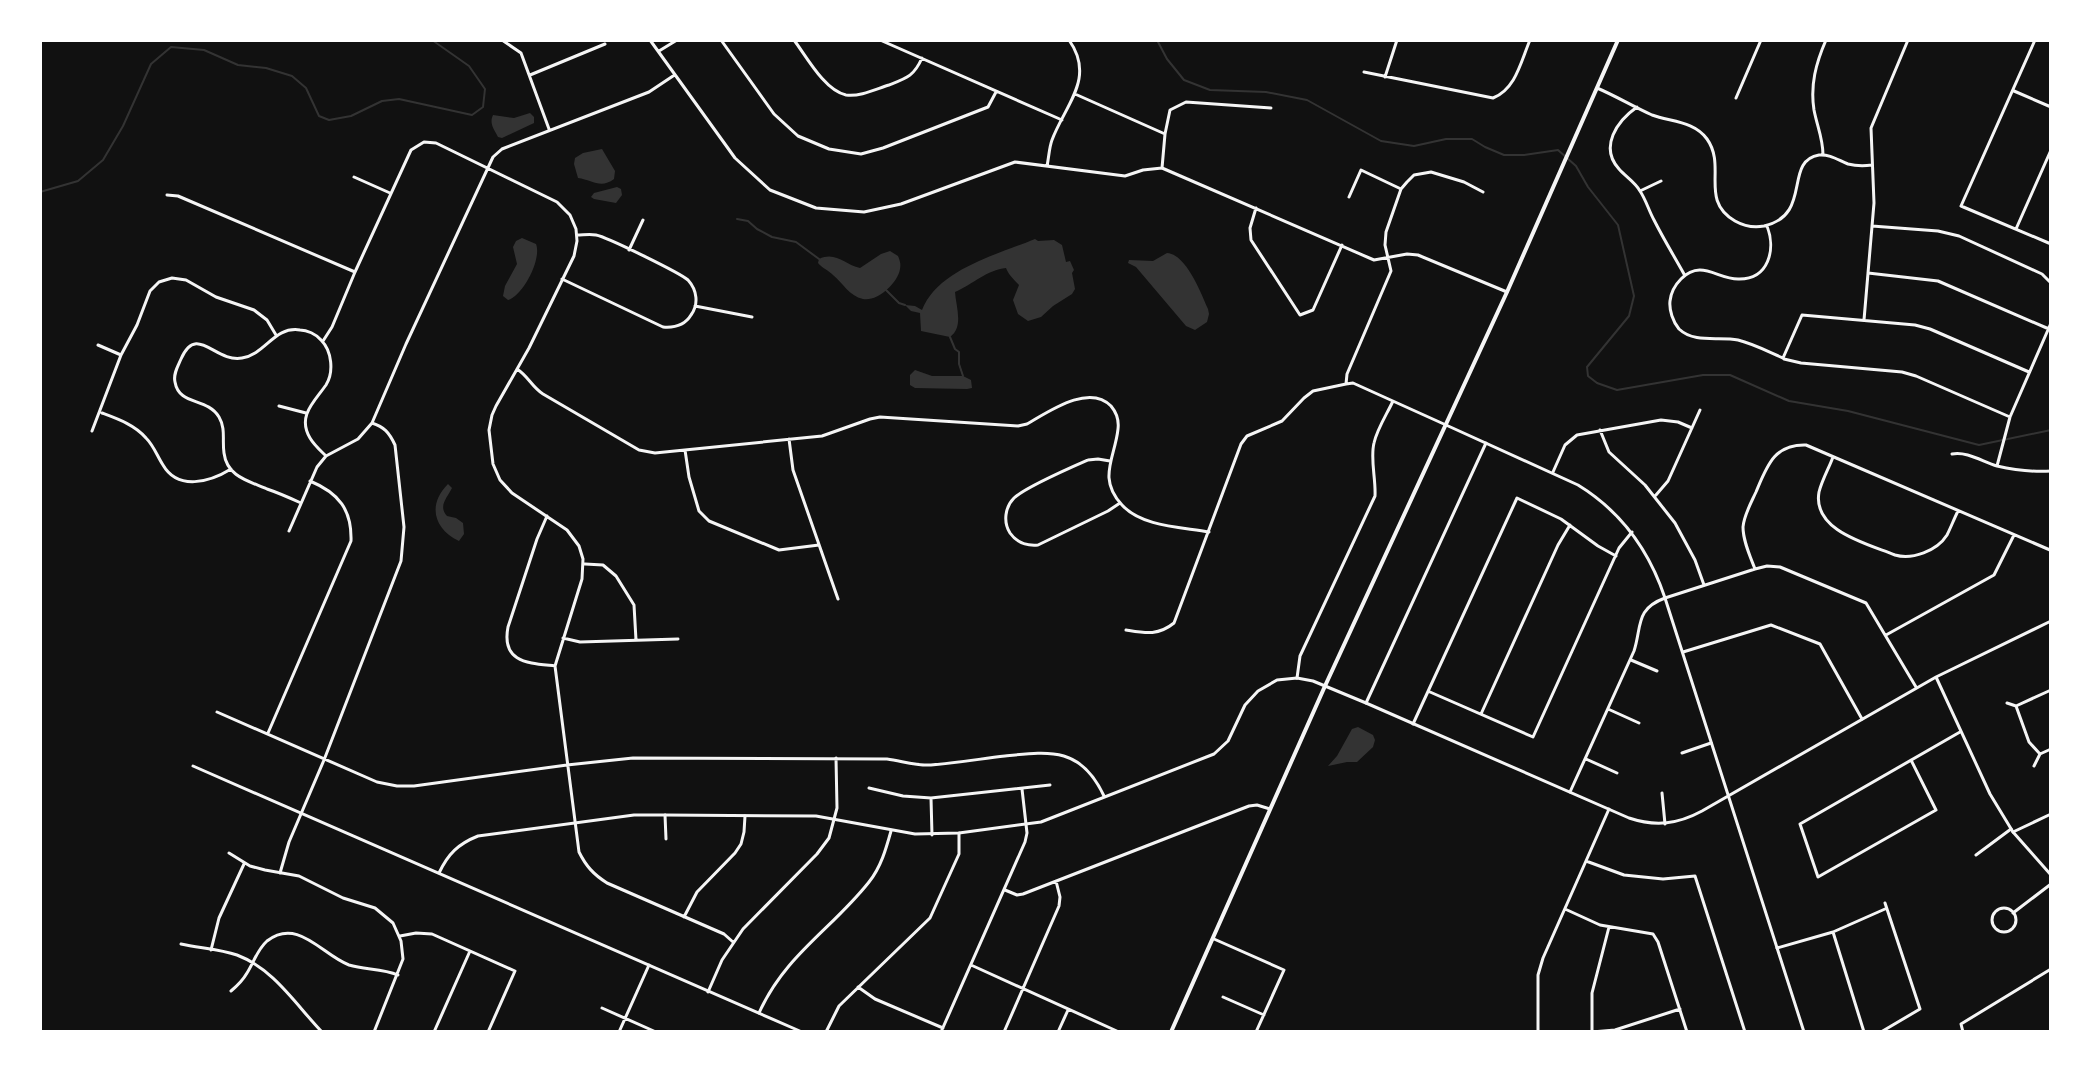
<svg xmlns="http://www.w3.org/2000/svg" width="2091" height="1072" font-family="Overpass,sans-serif">
  <style>
    .water { fill: #333 }
    .lines { fill: none; stroke-linecap: round; stroke-linejoin: round }
    .stream { stroke: #333; stroke-width: 2 }
    .minor { stroke: #f5f5f5; stroke-width: 3 }
    .tertiary { stroke: #f5f5f5; stroke-width: 3 }
    .secondary { stroke: #f5f5f5; stroke-width: 4 }
  </style>
  <rect width="100%" height="100%" fill="#111"/>
  <path class="water" d="M 530,113 L 534,117 L 534,123 L 502,138 L 498,137 C 494,129 489,124 493,115 L 514,118 Z
    M 602,149 L 615,171 L 614,179 C 601,189 592,180 578,178 L 574,164 L 575,158 L 583,153 Z
    M 617,187 L 621,189 L 622,195 L 616,203 L 594,199 L 591,197 L 594,193 Z
    M 522,238 L 536,244 C 542,259 523,296 508,300 L 503,296 L 505,286 L 517,264 L 513,247 L 516,241 Z
    M 1035,239 L 1038,241 L 1054,240 L 1062,245 L 1066,262 L 1070,261 L 1074,270 L 1072,273 L 1075,289 L 1072,294 L 1053,306 L 1041,317 L 1028,321 L 1018,314 L 1013,300 L 1019,285 C 1015,281 1008,274 1006,268 C 987,270 973,284 955,292 C 956,307 964,327 950,337 L 921,331 L 920,313 L 911,311 L 905,305 L 915,306 L 922,310 C 938,269 999,254 1035,239 Z
    M 890,251 L 898,256 C 900,261 901,264 900,269 C 898,283 877,302 863,299 C 849,296 843,283 833,275 C 828,270 822,268 818,263 L 819,259 C 836,251 845,265 860,268 L 881,254 Z
    M 1167,253 C 1186,254 1201,293 1208,309 L 1209,314 L 1207,322 L 1195,330 L 1186,326 L 1136,267 L 1128,263 L 1129,260 L 1153,261 Z
    M 915,370 L 932,376 L 963,376 L 971,380 L 972,388 L 967,389 L 915,388 L 910,385 L 910,375 Z
    M 448,484 L 452,488 C 447,498 438,506 447,516 L 456,518 L 463,523 L 464,534 L 459,541 C 434,529 427,505 448,484 Z
    M 1358,727 L 1373,735 L 1375,740 L 1373,747 L 1357,762 L 1347,762 L 1328,766 L 1337,756 L 1352,729 Z"/>
  <g class="lines">
    <path class="stream" d="M 1157,40 L 1167,59 L 1184,80 L 1210,90 L 1266,92 L 1307,100 L 1381,141 L 1414,146 L 1446,139 L 1472,139 L 1485,147 L 1504,155 L 1524,155 L 1558,150 L 1576,166 L 1588,187 L 1618,225 L 1634,296 L 1629,316 L 1587,367 L 1588,376 L 1597,383 L 1617,390 L 1703,375 L 1730,375 L 1789,401 L 1848,411 L 1979,445 L 2051,430
      M 40,192 L 78,181 L 103,160 L 123,126 L 151,64 L 171,47 L 204,50 L 238,65 L 266,68 L 292,76 L 306,88 L 319,116 L 329,120 L 351,116 L 382,101 L 399,99 L 472,115 L 483,107 L 485,89 L 469,66 L 432,40
      M 737,219 L 748,221 L 757,229 L 772,237 L 796,242 L 819,259
      M 886,290 L 899,303 L 905,305
      M 950,337 L 955,349 L 959,352 L 959,364 L 963,376"/>
    <path class="minor" d="M 502,40 L 521,53 L 549,129
      M 650,40 L 735,158 L 770,190 L 816,208 L 864,212 L 901,204 L 1015,162 L 1125,176 L 1143,170 L 1162,168 L 1374,260 L 1407,254 L 1418,255 L 1507,292
      M 721,40 L 774,114 L 798,136 L 829,149 L 861,154 L 883,148 L 988,107 L 996,92
      M 794,40 C 806,56 825,91 846,95 C 860,97 876,89 889,85 C 907,78 914,76 922,58
      M 880,40 L 1062,120
      M 2035,40 L 1961,206 L 2051,244
      M 659,51 L 677,40
      M 1364,72 L 1493,98 C 1516,89 1521,61 1530,40
      M 530,75 L 605,44
      M 1385,77 L 1397,40
      M 1597,88 C 1616,96 1634,107 1652,115 C 1671,122 1694,121 1707,139 C 1727,167 1699,200 1735,221 C 1744,226 1754,228 1764,226 C 1813,215 1783,161 1819,155 C 1830,154 1838,160 1848,164 C 1856,166 1864,166 1872,165
      M 2014,91 L 2051,107
      M 1075,94 L 1165,134 L 1162,168
      M 1736,98 L 1761,40
      M 1637,107 C 1617,121 1599,147 1619,169 C 1626,177 1635,182 1640,191 C 1646,200 1649,211 1654,220 C 1663,238 1674,256 1684,274
      M 1165,134 L 1170,110 L 1186,102 L 1271,108
      M 1823,155 C 1823,138 1817,126 1814,110 C 1810,85 1816,63 1826,40
      M 1047,166 C 1049,157 1049,148 1052,140 C 1065,105 1096,78 1069,40
      M 354,177 L 390,193
      M 1640,191 L 1661,181
      M 167,195 L 178,196 L 355,272
      M 1349,197 L 1361,170 L 1401,189
      M 1256,208 L 1250,228 L 1251,240 L 1300,315 L 1313,310 L 1342,245
      M 1767,226 C 1776,249 1769,280 1738,279 C 1717,279 1701,259 1681,279 C 1675,285 1671,292 1670,301 C 1669,310 1673,322 1679,329 C 1695,344 1719,336 1738,340 C 1754,344 1769,352 1783,358 L 1802,315 L 1915,325 L 1930,329 L 2029,372
      M 1872,226 L 1938,231 L 1959,236 L 2042,274 L 2051,283
      M 2016,229 L 2051,150
      M 629,250 L 643,220
      M 1868,273 L 1938,281 L 2049,329
      M 562,279 L 663,327 C 675,328 685,325 691,315 C 699,304 697,290 688,280 C 680,273 607,237 596,235 C 590,234 583,235 577,235
      M 695,306 L 752,317
      M 1864,320 L 1874,203 L 1871,128 L 1908,40
      M 323,341 L 332,327 L 355,272 L 411,150 L 424,142 L 436,143 L 557,202 L 570,215 L 576,229 L 577,241 L 574,256 L 529,348 L 496,406 L 492,415 L 489,430 L 493,464 L 500,480 L 512,493 L 567,530 L 579,546 L 583,559 L 582,579 L 555,666 L 579,852 C 586,866 593,874 607,883 L 724,934 L 733,942
      M 98,345 L 121,355
      M 1784,359 L 1801,363 L 1902,372 L 1916,376 L 2010,417
      M 517,369 C 528,376 532,387 543,394 L 639,450 L 655,453 L 822,436 L 870,419 L 880,417 L 1018,426 L 1027,424 C 1048,412 1089,383 1111,406 C 1116,412 1119,421 1118,429 C 1115,458 1097,478 1122,505 C 1142,527 1182,527 1209,532
      M 1346,384 L 1347,374 L 1391,271 L 1385,245 L 1386,232 L 1401,189 L 1407,182 L 1414,175 L 1431,172 L 1464,182 L 1483,192
      M 279,406 L 306,413
      M 102,413 C 118,419 135,425 146,438 C 154,446 157,456 163,465 C 178,491 210,482 231,469
      M 1600,430 L 1609,452 L 1645,485 L 1675,523 L 1695,560 L 1704,585
      M 92,431 L 121,355 L 137,325 L 150,291 L 159,282 L 172,278 L 186,280 L 216,297 L 254,310 L 267,320 L 276,335
      M 789,439 L 793,470 L 838,599
      M 685,450 L 689,477 L 699,511 L 709,521 L 779,550 L 819,545
      M 1952,454 C 1967,451 1983,462 1997,466 C 2014,470 2033,472 2051,471
      M 1833,457 C 1829,468 1822,480 1819,492 C 1812,531 1868,544 1895,555 C 1912,560 1937,551 1947,535 C 1951,527 1954,519 1958,511
      M 1110,461 L 1098,459 L 1088,460 C 1072,467 1026,487 1014,498 C 1005,507 1003,522 1010,533 C 1017,543 1027,546 1038,545 L 1108,511 L 1120,503
      M 1997,466 L 2010,417 L 2051,323
      M 1553,472 L 1565,445 L 1577,435 L 1661,420 L 1678,422 L 1692,428
      M 1656,495 L 1668,481 L 1700,410
      M 301,503 C 290,498 279,493 267,489 C 249,481 227,477 224,453 C 222,440 226,429 219,417 C 207,397 179,406 175,382 C 173,374 178,366 181,359 C 197,323 215,363 242,358 C 266,354 274,326 300,330 C 307,330 316,334 321,340 C 332,351 334,372 326,385 C 314,402 297,416 310,438 C 314,445 321,451 326,456
      M 547,516 L 537,539 L 508,627 C 501,663 529,663 555,666
      M 289,531 L 317,467 L 326,456 L 358,439 L 372,423 L 406,344 L 493,157 L 502,149 L 649,92 L 673,76
      M 585,564 L 603,565 L 616,576 L 634,605 L 636,640
      M 1755,569 C 1750,556 1743,541 1743,527 C 1744,515 1751,503 1756,492 C 1767,466 1774,444 1806,445 L 2050,550
      M 1126,630 C 1145,633 1158,636 1174,623 L 1241,444 L 1247,436 L 1282,421 L 1304,398 L 1313,391 L 1346,384 L 1353,383 L 1446,425
      M 1886,635 L 1994,575 L 2014,535
      M 563,638 L 580,642 L 678,639
      M 1683,652 L 1771,625 L 1820,644 L 1862,719
      M 1631,660 L 1657,671
      M 1297,678 L 1300,656 L 1375,496 C 1376,479 1370,459 1374,443 C 1377,429 1387,414 1393,401
      M 1430,692 L 1533,737 L 1619,548 L 1632,532
      M 1366,703 L 1486,443
      M 2007,703 L 2016,706
      M 2016,706 L 2029,742 L 2040,754
      M 2016,706 L 2051,690
      M 1608,709 L 1639,723
      M 217,712 L 377,782 L 397,786 L 414,786 L 567,765 L 633,758 L 887,759 C 902,761 916,766 931,765 C 955,763 980,759 1005,756 C 1051,751 1081,747 1104,796
      M 1481,714 L 1558,545 L 1570,525
      M 1413,724 L 1517,498 L 1561,519 L 1598,546 L 1616,556
      M 268,733 L 351,541 C 352,510 339,493 310,481
      M 1682,753 L 1711,743
      M 2040,754 L 2051,749
      M 1586,759 L 1617,773
      M 1911,760 L 1936,810 L 1818,877 L 1800,824 L 1960,732
      M 2034,766 L 2040,754
      M 869,788 L 903,796 L 931,798 L 1050,785
      M 1570,792 L 1634,651 C 1642,626 1635,609 1665,598 L 1755,569 L 1767,566 L 1780,567 L 1866,603 L 1916,687
      M 1662,793 L 1665,824
      M 931,798 L 932,835
      M 665,815 L 666,839
      M 2013,832 L 2051,814
      M 229,853 L 250,866 L 265,870 L 299,876 L 343,898 L 375,908 L 393,923 L 401,941 L 403,959 L 374,1032
      M 1976,855 L 2011,829
      M 1586,861 L 1624,875 L 1663,879 L 1695,876 L 1745,1032
      M 280,873 L 289,842 L 324,760 L 401,561 L 404,527 L 395,445 C 389,432 384,427 372,423
      M 1005,890 L 1017,895 L 1023,894 L 1249,806 L 1257,805 L 1270,809
      M1992 920a12 12 0 1 1 24 0a12 12 0 1 1-24 0Z
      M 1565,909 L 1600,925 L 1653,934 L 1658,942 L 1687,1032
      M 2013,913 L 2051,884
      M 684,917 L 697,892 L 735,853 L 741,844 L 744,832 L 745,816
      M 1833,932 L 1864,1032
      M 400,936 L 416,933 L 432,934 L 515,971 L 488,1032
      M 1214,939 L 1284,970 L 1256,1032
      M 181,944 C 199,948 220,949 237,955 C 274,969 296,1005 322,1032
      M 1777,948 L 1833,932 L 1885,909
      M 211,950 L 219,918 L 244,864
      M 971,965 L 1119,1032
      M 858,987 L 875,999 L 943,1028
      M 231,991 C 237,986 243,980 247,973 C 254,962 257,950 267,941 C 298,917 322,955 349,965 C 365,970 382,968 398,975
      M 708,992 L 722,960 L 743,929 L 817,854 L 829,838 L 837,808 L 836,758
      M 1223,997 L 1264,1015
      M 602,1008 L 656,1032
      M 759,1013 C 785,955 832,929 869,882 C 881,867 886,849 891,831
      M 434,1032 L 470,951
      M 619,1032 L 649,965
      M 826,1032 L 839,1006 L 930,918 L 959,854 L 959,833
      M 941,1032 L 1025,842 L 1027,833 L 1022,789
      M 1004,1032 L 1059,906 L 1060,897 L 1056,881
      M 1058,1032 L 1068,1010
      M 1538,1032 L 1538,975 L 1543,958 L 1609,809
      M 1592,1032 L 1592,993 L 1609,927
      M 1592,1032 L 1615,1030 L 1680,1009
      M 1881,1032 L 1920,1009 L 1885,903
      M 1963,1032 L 1961,1024 L 2051,969"/>
    <path class="tertiary" d="M 1446,425 L 1578,485 C 1622,512 1649,550 1665,598 L 1804,1032
      M 1936,677 L 1990,794 L 2013,832 L 2051,875
      M 193,766 L 802,1032
      M 439,873 C 448,854 458,844 478,836 L 634,815 L 665,815 L 816,816 L 915,834 L 959,833 L 1041,822 L 1214,754 L 1228,741 L 1245,705 L 1258,691 L 1277,680 L 1297,678 L 1313,681 L 1366,703 L 1629,818 C 1656,827 1678,824 1702,811 L 1936,677 L 2051,621"/>
    <path class="secondary" d="M 1171,1032 L 1325,686 L 1507,292 L 1618,40"/>
  </g>
  <rect width="2091" height="1072" fill="none" stroke="#ffffff" stroke-width="84"/>
</svg>
